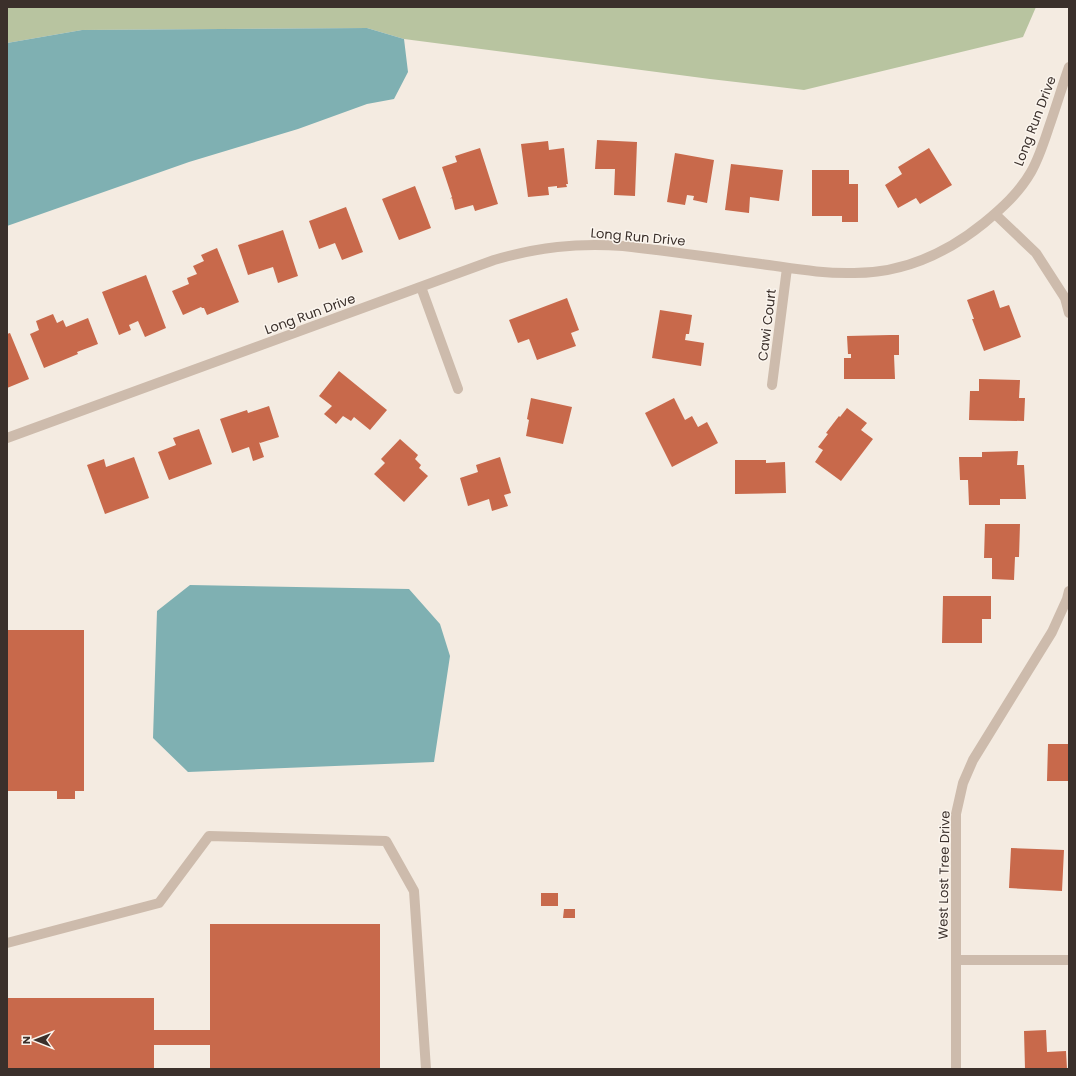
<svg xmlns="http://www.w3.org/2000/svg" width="1076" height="1076" font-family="Poppins,sans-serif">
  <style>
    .green { fill: #b8c4a0 }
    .water { fill: #7fb0b2 }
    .building { fill: #c8694b }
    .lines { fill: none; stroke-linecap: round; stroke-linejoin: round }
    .minor { stroke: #cdbbac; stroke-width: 10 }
    .labels { text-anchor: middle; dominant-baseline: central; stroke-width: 3; stroke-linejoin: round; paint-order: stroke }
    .street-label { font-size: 13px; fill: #3b302b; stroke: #fbf5ee }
  </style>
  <rect width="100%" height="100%" fill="#f4ebe1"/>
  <path class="green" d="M 7,7 L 1036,7 L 1023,37 L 804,90 L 710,79 L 404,39 L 367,28 L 82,30 L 7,43 Z"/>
  <path class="water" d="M 367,28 L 404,39 L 408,72 L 394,99 L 367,104 L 298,129 L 189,162 L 7,226 L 7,43 L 82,30 Z
    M 190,585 L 409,589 L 440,624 L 450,656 L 434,762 L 188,772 L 153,738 L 157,611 Z"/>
  <path class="building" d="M 597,140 L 637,142 L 635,196 L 614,195 L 615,169 L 595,169 Z
    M 548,141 L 549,150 L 564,148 L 568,184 L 566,184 L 567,187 L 557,188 L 557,186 L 548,187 L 549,195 L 528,197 L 521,144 Z
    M 480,148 L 498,204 L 475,211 L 473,205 L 455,210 L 452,198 L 450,199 L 452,197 L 442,167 L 457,162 L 455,156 Z
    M 929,148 L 952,185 L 920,204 L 916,198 L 898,208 L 885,185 L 902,174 L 898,167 Z
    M 675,153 L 714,160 L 707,203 L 693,200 L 694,196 L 687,195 L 685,205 L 667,202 Z
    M 731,164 L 783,170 L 779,201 L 750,197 L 749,213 L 725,210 Z
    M 812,170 L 849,170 L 849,184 L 858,184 L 858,222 L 842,222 L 842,216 L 812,216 Z
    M 415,186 L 431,228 L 399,240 L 382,199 Z
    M 346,207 L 363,252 L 342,260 L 335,243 L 319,249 L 309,221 Z
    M 283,230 L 298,276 L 278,283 L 273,267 L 248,275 L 238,245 Z
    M 217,248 L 239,302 L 207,315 L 204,308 L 202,308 L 201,307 L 183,315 L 172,291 L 189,284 L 187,278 L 197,274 L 193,266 L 204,261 L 201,255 Z
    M 146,275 L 166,328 L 145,337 L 138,321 L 129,325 L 131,330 L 119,335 L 102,292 Z
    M 994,290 L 1000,308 L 1009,305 L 1021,337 L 984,351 L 972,319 L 974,319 L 967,300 Z
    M 567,298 L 579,330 L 571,333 L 576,346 L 537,360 L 529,339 L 518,343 L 509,320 Z
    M 660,310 L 692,315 L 689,334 L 686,334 L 685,340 L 704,343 L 701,366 L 652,358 Z
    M 53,314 L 57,323 L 63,320 L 66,327 L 88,318 L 98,344 L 77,352 L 78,354 L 44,368 L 30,334 L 39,330 L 36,321 Z
    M 10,333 L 29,379 L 7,388 L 7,334 Z
    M 890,335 L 899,335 L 899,355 L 894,355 L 895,379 L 844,379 L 844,358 L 851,358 L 851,354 L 848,354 L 847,336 Z
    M 339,371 L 387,410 L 370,430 L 354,417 L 351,421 L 343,416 L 336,424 L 324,414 L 332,406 L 319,396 Z
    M 979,379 L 1020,380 L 1019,398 L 1025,398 L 1024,421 L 969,420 L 970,391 L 979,391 Z
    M 531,398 L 572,407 L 563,444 L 526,436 L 529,420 L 527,419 Z
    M 674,398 L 685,420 L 692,416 L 698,427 L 707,422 L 718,443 L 672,467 L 645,413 Z
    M 269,406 L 279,437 L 260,443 L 259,442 L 264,457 L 253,461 L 249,447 L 232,453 L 220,419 L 247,410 L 248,413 Z
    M 847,408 L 867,423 L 861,430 L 873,439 L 841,481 L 815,462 L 823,450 L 818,447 L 828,434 L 826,433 L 839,416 L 840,417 Z
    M 199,429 L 212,464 L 169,480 L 158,452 L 176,445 L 173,438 Z
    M 400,439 L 418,455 L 415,459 L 421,465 L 419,468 L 428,476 L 404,502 L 374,474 L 385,463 L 381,459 Z
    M 1018,451 L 1017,465 L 1024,465 L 1026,499 L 1000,499 L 1000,505 L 969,505 L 968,480 L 960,480 L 959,457 L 982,457 L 982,452 Z
    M 134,457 L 149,498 L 105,514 L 87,465 L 104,459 L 106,467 Z
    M 500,457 L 511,493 L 504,495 L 508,506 L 492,511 L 489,499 L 468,506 L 460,478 L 478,472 L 476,465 Z
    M 735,460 L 766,460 L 766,463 L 785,462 L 786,493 L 735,494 Z
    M 985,524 L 1020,524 L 1019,557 L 1015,557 L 1014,580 L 992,579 L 992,558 L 984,558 Z
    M 943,596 L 991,596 L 991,619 L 982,619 L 982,643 L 942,643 Z
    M 7,630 L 84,630 L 84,791 L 75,791 L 75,799 L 57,799 L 57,791 L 7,791 Z
    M 1048,744 L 1069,744 L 1069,781 L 1047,781 Z
    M 1011,848 L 1064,850 L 1062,891 L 1009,888 Z
    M 541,893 L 558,893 L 558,906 L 541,906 Z
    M 564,909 L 575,909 L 575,918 L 563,918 Z
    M 210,924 L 380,924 L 380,1069 L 210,1069 L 210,1045 L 154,1045 L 154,1069 L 7,1069 L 7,998 L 154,998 L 154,1030 L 210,1030 Z
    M 1046,1030 L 1047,1052 L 1066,1051 L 1067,1069 L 1025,1069 L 1024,1031 Z"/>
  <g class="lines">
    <path class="minor" d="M 995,214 L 1036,253 L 1065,298 L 1069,313
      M 421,287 L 458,389
      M 772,385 L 787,268
      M 7,438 L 494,260 C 539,247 575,243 623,246 C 669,251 715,258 761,264 C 791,268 823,274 854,273 C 903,273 947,253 984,223 C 1002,208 1019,193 1031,172 C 1039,158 1044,142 1049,127 C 1056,107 1062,87 1069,67
      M 7,943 L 159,903 L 209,836 L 386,841 L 414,891 L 426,1069
      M 956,960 L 1069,960
      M 956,1069 L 956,814 L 963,783 L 973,760 L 1052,632 L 1067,599 L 1069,591"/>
  </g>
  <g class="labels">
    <g class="street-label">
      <text transform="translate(1035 121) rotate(-69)">Long Run Drive</text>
      <text transform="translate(638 237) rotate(5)">Long Run Drive</text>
      <text transform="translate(310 314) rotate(-20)">Long Run Drive</text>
      <text transform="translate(767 325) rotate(-83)">Cawi Court</text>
      <text transform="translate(944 875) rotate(-89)">West Lost Tree Drive</text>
    </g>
  </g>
  <rect width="1076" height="1076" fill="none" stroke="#3b302b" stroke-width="16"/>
  <g transform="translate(36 1040) rotate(270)" stroke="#fbf5ee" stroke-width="3" paint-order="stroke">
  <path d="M0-3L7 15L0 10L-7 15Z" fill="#3b302b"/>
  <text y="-6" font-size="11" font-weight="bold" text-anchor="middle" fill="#3b302b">N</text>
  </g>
</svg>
